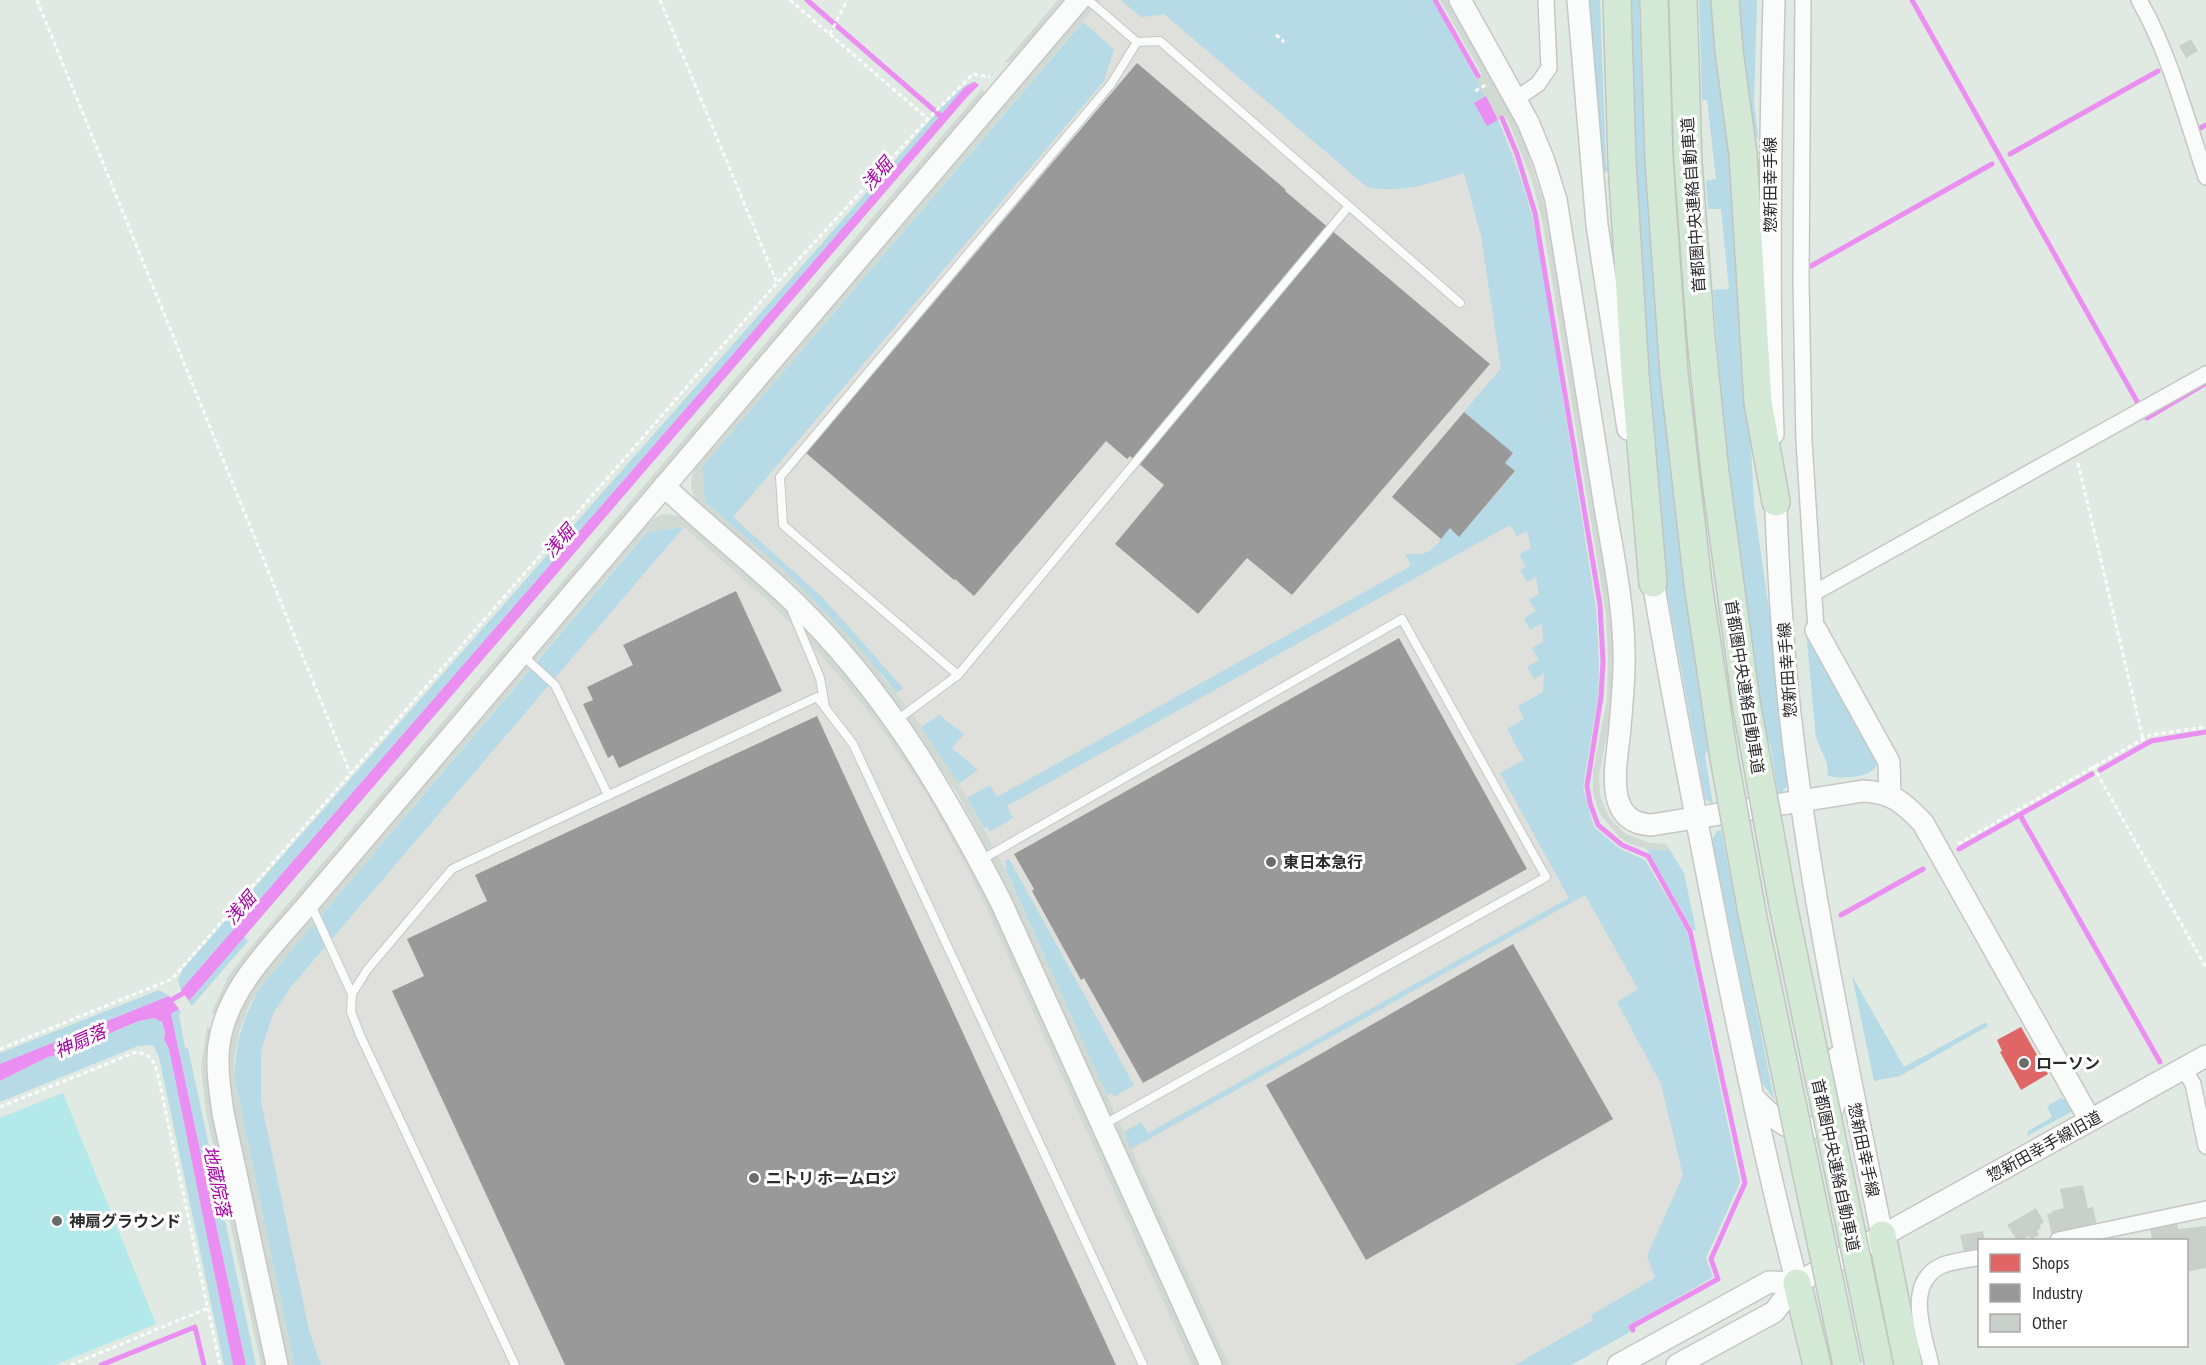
<svg xmlns="http://www.w3.org/2000/svg" width="2206" height="1365" font-family="'PT Sans Narrow','Noto Sans JP',sans-serif">
  <style>
    .industrial { fill: #dfdfdb }
    .green { fill: #b6dae6 }
    .pitch { fill: #b3e9eb }
    .plaza { fill: #d0d9d2 }
    .water { fill: #eb8ef2 }
    .shops { fill: #e06666 }
    .industry { fill: #999 }
    .lines { fill: none; stroke-linecap: round; stroke-linejoin: round }
    .stream { stroke: #eb8ef2; stroke-width: 5 }
    .building { fill: #c9d0cb }
    .lane-casing { stroke: #c6c7c5; stroke-width: 10 }
    .street-casing { stroke: #c6c7c5; stroke-width: 18 }
    .secondary-casing { stroke: #c6c7c5; stroke-width: 24 }
    .highway-casing { stroke: #c1c5c2; stroke-width: 30 }
    .path { stroke: #fafcfb; stroke-width: 3; stroke-dasharray: 4.5 3; stroke-linecap: butt }
    .lane { stroke: #fafcfb; stroke-width: 8 }
    .street { stroke: #fafcfb; stroke-width: 15 }
    .secondary { stroke: #fafcfb; stroke-width: 21 }
    .highway { stroke: #d3e9d6; stroke-width: 27 }
    .highway-bridge-casing { stroke: #c1c5c2; stroke-width: 30; stroke-linecap: butt }
    .highway-bridge { stroke: #d3e9d6; stroke-width: 27 }
    .poi-dot { fill: #6a6e6b; stroke: #fff; stroke-width: 2 }
    .labels { text-anchor: middle; dominant-baseline: central; stroke-width: 6; stroke-linejoin: round; paint-order: stroke }
    .street-label { font-size: 16px; fill: #2b2b2b; stroke: #fff }
    .poi-label { font-size: 16px; font-weight: bold; fill: #2b2b2b; stroke: #fff; text-anchor: start }
    .water-label { font-size: 18px; font-style: italic; fill: #a802a5; stroke: #fff }
  </style>
  <rect width="100%" height="100%" fill="#e0eae2"/>
  <path class="industrial" d="M 1101,0 L 1189,0 L 1437,152 L 1498,120 L 1514,156 L 1532,213 L 1539,248 L 1596,608 L 1599,661 L 1598,696 L 1583,787 L 1587,803 L 1594,827 L 1620,849 L 1645,860 L 1687,931 L 1740,1182 L 1706,1258 L 1713,1277 L 1628,1326 L 1630,1332 L 1571,1365 L 1229,1365 L 1002,863 L 959,784 L 885,678 L 729,522 L 863,280 Z
    M 684,527 L 768,601 L 802,635 L 840,677 L 878,724 L 926,793 L 966,866 L 984,903 L 1192,1365 L 321,1365 L 309,1330 L 261,1101 L 261,1051 L 274,1012 L 290,988 Z"/>
  <path class="green" d="M 1121,0 L 1432,0 L 1486,96 L 1475,103 L 1487,125 L 1498,120 C 1516,162 1530,203 1539,248 L 1596,608 L 1599,661 L 1598,696 L 1583,787 L 1587,803 L 1594,827 L 1620,849 L 1645,860 L 1687,931 L 1740,1182 L 1706,1258 L 1713,1277 L 1628,1326 L 1630,1332 L 1571,1365 L 1515,1365 L 1593,1320 L 1591,1315 L 1655,1278 L 1647,1256 L 1683,1175 L 1661,1084 L 1617,1002 L 1638,989 L 1585,895 L 1131,1149 L 1124,1132 L 1141,1122 L 1148,1133 L 1569,898 L 1500,773 L 1524,760 L 1507,729 L 1524,719 L 1518,706 L 1543,692 L 1544,673 L 1534,679 L 1527,667 L 1539,660 L 1532,648 L 1543,642 L 1542,623 L 1530,630 L 1524,618 L 1536,611 L 1529,600 L 1539,594 L 1536,577 L 1527,582 L 1520,570 L 1526,567 L 1519,554 L 1531,548 L 1527,531 L 1517,536 L 1510,525 L 1007,806 L 1013,818 L 990,832 L 987,827 L 984,828 L 967,798 L 990,785 L 997,797 L 1411,566 L 1405,553 C 1430,559 1435,546 1450,528 L 1460,536 L 1515,472 L 1505,463 L 1513,453 L 1464,412 L 1501,368 L 1481,236 L 1464,173 C 1430,183 1403,194 1367,187 L 1163,13 L 1161,15 L 1141,17 Z
    M 1588,0 L 1600,0 L 1606,165 L 1610,171 L 1604,172 L 1601,156 Z
    M 1626,0 L 1639,0 C 1645,250 1670,500 1708,747 L 1705,756 L 1713,804 L 1705,799 L 1659,548 L 1649,432 Z
    M 1699,0 L 1716,0 L 1745,329 L 1754,505 L 1772,631 L 1787,786 L 1782,792 L 1778,793 L 1770,744 L 1765,738 C 1743,589 1723,440 1713,290 L 1729,289 L 1721,209 L 1708,209 L 1706,181 L 1716,179 L 1707,100 L 1702,100 Z
    M 1738,0 L 1757,0 L 1754,103 L 1758,137 L 1753,138 Z
    M 1083,22 L 1114,49 L 1104,81 L 733,517 L 823,598 L 903,688 L 896,693 L 885,678 L 786,572 L 705,502 L 702,467 Z
    M 974,81 L 975,82 L 965,87 L 181,990 L 178,980 L 183,969 L 941,108 L 963,87 Z
    M 684,527 L 290,988 L 274,1012 L 261,1051 L 261,1101 L 309,1330 L 321,1365 L 294,1365 L 235,1081 C 234,1045 243,1016 262,985 L 647,532 Z
    M 1806,631 L 1877,763 L 1876,767 C 1868,778 1841,779 1828,776 L 1827,763 L 1816,738 Z
    M 939,715 L 964,734 L 952,748 L 978,770 L 959,784 L 921,727 Z
    M 1721,830 L 1774,1099 L 1763,1084 L 1760,1074 L 1712,840 L 1717,831 Z
    M 1647,849 L 1670,850 L 1684,873 L 1696,930 L 1693,930 Z
    M 1009,859 L 1134,1085 L 1114,1097 L 1112,1093 L 1107,1096 L 1005,868 L 1007,866 L 1004,861 Z
    M 243,936 L 248,941 L 192,1006 L 189,1001 Z
    M 1852,976 L 1904,1067 L 1986,1022 L 1988,1026 L 1900,1076 L 1874,1081 Z
    M 159,990 L 169,996 L 0,1064 L 0,1053 Z
    M 179,1009 L 181,1013 L 179,1014 L 185,1048 L 188,1048 L 256,1365 L 246,1365 L 171,1014 Z
    M 154,1018 L 160,1020 L 164,1026 L 164,1039 L 169,1049 L 233,1365 L 224,1365 L 159,1057 L 153,1045 L 138,1046 L 0,1102 L 0,1081 L 48,1057 L 61,1054 L 140,1021 Z
    M 2061,1098 L 2067,1100 L 2073,1111 L 2027,1136 L 2028,1131 L 2052,1117 L 2047,1106 Z"/>
  <path class="pitch" d="M 63,1093 L 156,1324 L 55,1365 L 0,1365 L 0,1118 Z"/>
  <path class="plaza" d="M 1058,0 L 1066,0 L 1016,59 L 1004,63 Z
    M 1092,0 L 1101,0 L 702,467 L 705,502 L 786,572 L 860,648 L 913,715 L 959,784 L 1002,863 L 1229,1365 L 1222,1365 L 1005,884 L 957,793 L 917,733 L 873,674 L 839,634 L 702,507 L 695,500 L 691,487 L 692,474 L 697,464 Z
    M 1440,0 L 1447,0 L 1510,110 L 1526,146 L 1547,214 L 1614,629 L 1614,679 L 1612,709 L 1599,775 L 1600,796 L 1610,819 L 1626,834 L 1650,843 L 1666,844 L 1670,850 L 1647,849 L 1630,844 L 1620,838 L 1600,814 L 1593,793 L 1593,771 L 1607,700 L 1608,658 L 1606,615 L 1543,224 L 1532,180 L 1509,123 L 1505,116 L 1498,120 L 1475,78 L 1482,74 Z
    M 983,88 L 984,95 L 217,1012 L 211,1014 L 228,977 L 245,954 Z
    M 667,514 L 682,517 L 687,521 L 783,605 L 832,656 L 897,737 L 971,860 L 1200,1365 L 1192,1365 L 984,903 L 966,866 L 926,793 L 878,724 L 840,677 L 802,635 L 768,601 L 684,527 L 646,532 L 262,985 L 249,1006 L 240,1029 L 234,1059 L 235,1081 L 294,1365 L 287,1365 L 231,1099 L 228,1062 L 230,1044 L 241,1009 L 260,977 L 644,525 L 660,515 Z
    M 207,1027 L 211,1030 L 212,1034 L 267,1365 L 261,1365 L 206,1112 L 201,1067 Z"/>
  <path class="water" d="M 975,82 L 979,85 L 968,96 L 189,1001 L 181,990 L 965,87 Z
    M 1486,96 L 1498,120 L 1487,126 L 1474,103 Z
    M 169,996 L 179,1009 L 171,1014 L 246,1365 L 233,1365 L 169,1049 L 164,1039 L 165,1032 L 162,1022 L 154,1018 L 139,1021 L 61,1054 L 48,1057 L 0,1081 L 0,1064 Z"/>
  <path class="shops" d="M 2021,1027 L 2048,1074 L 2021,1090 L 2000,1052 L 2002,1051 L 1997,1040 Z"/>
  <path class="industry" d="M 1137,63 L 1286,190 L 1285,191 L 1490,364 L 1292,595 L 1247,558 L 1198,614 L 1115,544 L 1164,485 L 1130,456 L 1127,459 L 1106,441 L 974,596 L 955,579 L 954,580 L 806,453 Z
    M 1464,412 L 1513,453 L 1505,463 L 1515,471 L 1459,537 L 1450,528 L 1441,539 L 1392,497 Z
    M 736,591 L 782,691 L 619,768 L 613,755 L 608,758 L 583,704 L 593,700 L 587,687 L 633,665 L 623,645 Z
    M 1399,638 L 1527,869 L 1143,1083 L 1084,978 L 1081,980 L 1032,891 L 1034,889 L 1014,854 Z
    M 817,716 L 1116,1365 L 565,1365 L 392,991 L 424,976 L 407,939 L 487,901 L 475,875 Z
    M 1513,944 L 1613,1119 L 1366,1260 L 1266,1085 Z"/>
  <g class="lines">
    <path class="stream" d="M 807,0 L 943,118
      M 1435,0 L 1478,76
      M 1912,0 L 2139,405
      M 1502,118 L 1517,154 L 1535,213 L 1600,605 L 1603,661 L 1601,697 L 1587,786 L 1590,803 L 1598,825 L 1622,845 L 1648,856 L 1690,931 L 1745,1183 L 1711,1259 L 1718,1279 L 1631,1327 L 1633,1330
      M 2196,127 L 2197,130 L 2206,125
      M 2010,154 L 2158,71
      M 1811,266 L 1992,164
      M 2145,415 L 2147,418 L 2206,383
      M 2100,770 L 2151,741 L 2206,732
      M 2020,815 L 2160,1062
      M 1959,849 L 2092,774
      M 1841,915 L 1923,869
      M 166,1003 L 189,990
      M 101,1365 L 195,1327 L 204,1365"/>
  </g>
  <path class="building" d="M 2191,39 L 2198,51 L 2186,58 L 2179,46 Z
    M 2083,1185 L 2088,1208 L 2093,1207 L 2097,1226 L 2052,1235 L 2047,1214 L 2052,1213 L 2052,1211 L 2064,1208 L 2060,1189 Z
    M 2036,1208 L 2044,1222 L 2040,1225 L 2041,1228 L 2037,1231 L 2039,1235 L 2031,1239 L 2029,1236 L 2022,1240 L 2017,1240 L 2007,1225 Z
    M 2177,1223 L 2178,1229 L 2206,1226 L 2206,1268 L 2186,1272 L 2186,1240 L 2152,1240 L 2150,1229 Z
    M 1983,1231 L 1985,1240 L 1980,1240 L 1980,1249 L 1964,1252 L 1960,1235 Z"/>
  <g class="lines">
    <defs>
      <path id="lane" d="M 1088,0 L 1137,42 L 1160,41 L 1460,303
        M 792,611 L 820,678 L 825,707
        M 522,655 L 555,685 L 608,795
        M 958,675 L 783,525 L 780,477 L 1111,84 L 1137,42
        M 897,720 L 958,675 L 1349,206
        M 981,860 L 1402,619 L 1546,877 L 1103,1125
        M 311,905 L 352,994 L 351,1012 L 360,1035 L 515,1365
        M 352,994 L 367,970 L 452,869 L 817,697 L 853,744 L 1143,1365"/>
      <path id="street" d="M 1803,0 L 1801,282 L 1804,441 L 1816,630
        M 2139,0 C 2169,52 2187,120 2206,177
        M 1516,99 L 1538,84 L 1549,68 L 1546,0
        M 1814,593 L 2206,374
        M 2184,1069 L 2193,1084 L 2206,1146
        M 2058,1240 L 2206,1209
        M 1931,1365 C 1924,1334 1903,1282 1943,1265 C 1954,1261 1968,1260 1980,1257"/>
      <path id="secondary" d="M 1460,0 L 1528,122 L 1544,161 L 1556,200 C 1571,296 1586,392 1602,488 C 1610,541 1623,596 1624,650 C 1625,676 1622,701 1620,727 C 1618,759 1600,822 1651,825 L 1863,791 C 1892,792 1904,803 1923,823 L 2090,1120
        M 1578,0 L 1597,225 L 1628,429
        M 1773,434 C 1768,289 1770,145 1774,0
        M 664,486 C 707,527 754,563 796,604 C 886,692 944,791 1001,902 L 1211,1365
        M 1775,486 C 1778,568 1782,650 1792,731 C 1812,901 1848,1068 1882,1235
        M 1651,569 C 1672,697 1697,823 1722,950 C 1745,1061 1768,1173 1797,1283
        M 1816,630 L 1889,762 L 1890,795
        M 1753,1097 C 1763,1107 1773,1118 1785,1125 C 1792,1129 1801,1130 1808,1129 C 1842,1123 1837,1083 1836,1058
        M 277,1365 L 223,1113 C 220,1091 216,1067 219,1044 C 227,987 275,944 310,902 L 1079,0
        M 1618,1365 L 1769,1282 L 1797,1283
        M 1677,1365 L 1774,1312 L 1797,1283 L 2206,1056"/>
      <path id="highway" d="M 1617,0 L 1622,161 L 1635,374 L 1653,583
        M 1725,0 L 1729,51 L 1743,154 L 1758,402 L 1776,502
        M 1882,1235 L 1908,1365
        M 1797,1283 L 1817,1365"/>
    </defs>
    <use href="#lane" class="lane-casing"/>
    <use href="#street" class="street-casing"/>
    <use href="#secondary" class="secondary-casing"/>
    <use href="#highway" class="highway-casing"/>
    <path class="path" d="M 37,0 L 350,773
      M 660,0 L 777,283
      M 790,0 L 928,119
      M 830,34 L 847,0
      M 1276,35 L 1284,42
      M 1475,91 L 1486,85
      M 2078,463 L 2143,739
      M 2093,766 L 2206,968
      M 1958,844 L 2150,735 L 2206,727
      M 0,1049 L 172,979 L 777,283 L 928,119 L 973,74 L 990,77
      M 0,1107 L 136,1052 C 150,1055 153,1058 157,1071 L 220,1365
      M 71,1365 L 208,1308"/>
    <use href="#lane" class="lane"/>
    <use href="#street" class="street"/>
    <use href="#secondary" class="secondary"/>
    <use href="#highway" class="highway"/>
    <defs>
      <path id="highway-bridge" d="M 1654,0 L 1659,160 L 1674,374 L 1698,584 L 1724,758 L 1753,918 L 1847,1365
        M 1683,0 L 1688,162 L 1701,337 L 1715,473 L 1746,702 L 1783,905 L 1879,1365"/>
    </defs>
    <use href="#highway-bridge" class="highway-bridge-casing"/>
    <use href="#highway-bridge" class="highway-bridge"/>
  </g>
  <g class="poi-dot">
    <circle cx="1271" cy="862" r="6"/>
    <circle cx="2024" cy="1063" r="6"/>
    <circle cx="754" cy="1178" r="6"/>
    <circle cx="57" cy="1221" r="6"/>
  </g>
  <g class="labels">
    <g class="street-label">
      <text transform="translate(1770 185) rotate(-90)">惣新田幸手線</text>
      <text transform="translate(1693 205) rotate(-94)">首都圏中央連絡自動車道</text>
      <text transform="translate(1787 670) rotate(-94)">惣新田幸手線</text>
      <text transform="translate(1745 687) rotate(81)">首都圏中央連絡自動車道</text>
      <text transform="translate(2044 1146) rotate(-29)">惣新田幸手線旧道</text>
      <text transform="translate(1864 1150) rotate(78)">惣新田幸手線</text>
      <text transform="translate(1836 1165) rotate(78)">首都圏中央連絡自動車道</text>
    </g>
    <g class="poi-label">
      <text x="1283" y="862">東日本急行</text>
      <text x="2036" y="1063">ローソン</text>
      <text x="766" y="1178">ニトリ ホームロジ</text>
      <text x="69" y="1221">神扇グラウンド</text>
    </g>
    <g class="water-label">
      <text transform="translate(877 174) rotate(-49)">浅堀</text>
      <text transform="translate(559 541) rotate(-49)">浅堀</text>
      <text transform="translate(240 908) rotate(-49)">浅堀</text>
      <text transform="translate(80 1041) rotate(-24)">神扇落</text>
      <text transform="translate(217 1181) rotate(78)">地蔵院落</text>
    </g>
  </g>
  <rect x="1978" y="1239" width="210" height="108" fill="#ffffff" stroke="#aaaaaa" stroke-width="1.5"/>
  <rect x="1990" y="1254" width="30" height="18" fill="#e06666" stroke="#aaaaaa" stroke-width="1.5"/>
  <text x="2032" y="1269" font-size="18" fill="#2b2b2b">Shops</text>
  <rect x="1990" y="1284" width="30" height="18" fill="#999999" stroke="#aaaaaa" stroke-width="1.5"/>
  <text x="2032" y="1299" font-size="18" fill="#2b2b2b">Industry</text>
  <rect x="1990" y="1314" width="30" height="18" fill="#c9d0cb" stroke="#aaaaaa" stroke-width="1.5"/>
  <text x="2032" y="1329" font-size="18" fill="#2b2b2b">Other</text>
</svg>
